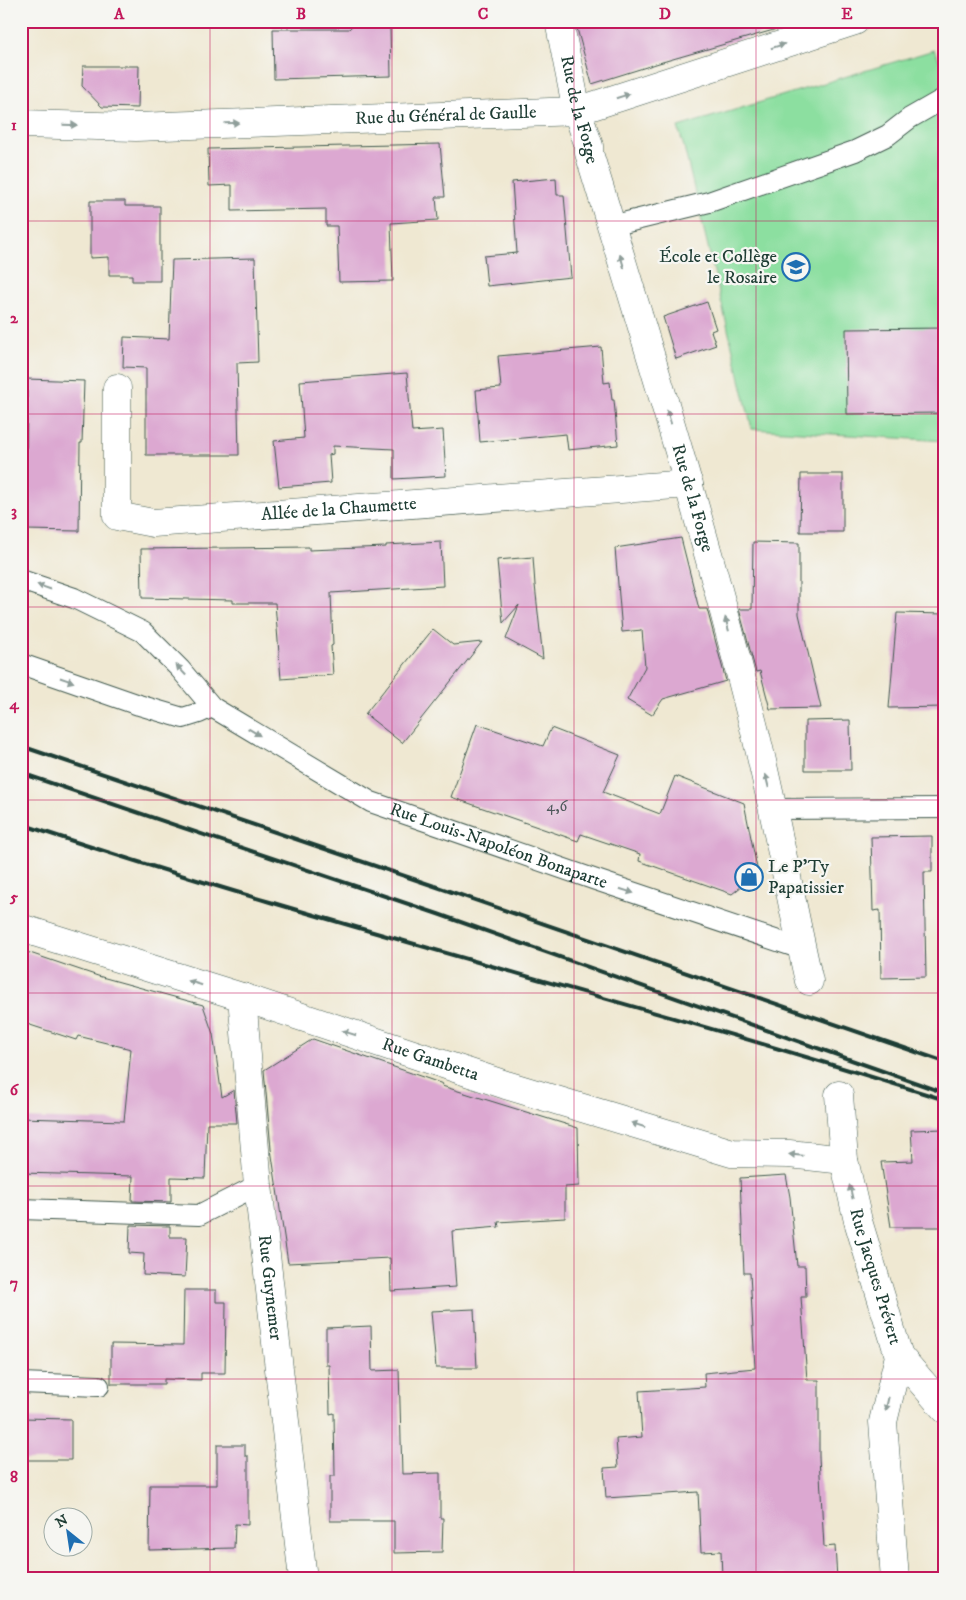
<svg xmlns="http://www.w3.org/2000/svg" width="966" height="1600" font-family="'IM FELL DW Pica',serif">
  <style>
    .green { fill: #8cdfa0; stroke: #568e6a }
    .building { fill: #dca8d1 }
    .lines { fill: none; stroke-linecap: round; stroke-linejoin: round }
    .lane-casing { stroke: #3e574c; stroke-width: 22 }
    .street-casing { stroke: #3e574c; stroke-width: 29 }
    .secondary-casing { stroke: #3e574c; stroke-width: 29 }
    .lane { stroke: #fff; stroke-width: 20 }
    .street { stroke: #fff; stroke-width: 28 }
    .secondary { stroke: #fff; stroke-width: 28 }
    .rail { stroke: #1f3d34; stroke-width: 4 }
    .oneway { fill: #8f9e9a }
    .grid { fill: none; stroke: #c2185b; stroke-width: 1; stroke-opacity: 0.55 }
    .labels { text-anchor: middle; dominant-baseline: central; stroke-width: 4.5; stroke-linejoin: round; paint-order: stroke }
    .number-label { font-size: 15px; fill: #4e585b }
    .street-label { font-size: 18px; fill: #1f3d34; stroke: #f6f6f2 }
    .poi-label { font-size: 18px; fill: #1f3d34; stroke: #f6f6f2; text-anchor: end }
    .neatline { fill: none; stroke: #c2185b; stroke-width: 2 }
    .grid-label { font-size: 16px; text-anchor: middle; font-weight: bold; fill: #c2185b }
  </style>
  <rect width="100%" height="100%" fill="#f6f6f2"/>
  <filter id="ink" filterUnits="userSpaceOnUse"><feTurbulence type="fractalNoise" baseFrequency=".02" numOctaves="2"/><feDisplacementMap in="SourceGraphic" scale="10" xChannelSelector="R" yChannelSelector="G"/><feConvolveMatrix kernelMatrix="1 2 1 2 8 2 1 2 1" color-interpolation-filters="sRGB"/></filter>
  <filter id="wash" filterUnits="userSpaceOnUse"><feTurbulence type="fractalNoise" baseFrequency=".0096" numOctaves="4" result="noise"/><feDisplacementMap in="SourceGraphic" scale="20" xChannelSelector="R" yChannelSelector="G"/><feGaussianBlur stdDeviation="1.12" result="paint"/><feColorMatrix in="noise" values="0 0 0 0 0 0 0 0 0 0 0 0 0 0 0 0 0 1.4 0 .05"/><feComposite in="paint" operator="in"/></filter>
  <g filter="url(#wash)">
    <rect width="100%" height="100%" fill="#efe8d2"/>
    <path class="green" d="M 934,50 L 945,71 L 945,441 L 752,429 L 684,147 L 678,127 Z"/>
    <g id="blocks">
      <path class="building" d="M 357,21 L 381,21 L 390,29 L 391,76 L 274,79 L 273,29 L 349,29 Z
        M 575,21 L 775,21 L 777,29 L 659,63 L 592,84 Z
        M 83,66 L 139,66 L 138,108 L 102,107 L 82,86 Z
        M 440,144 L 445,197 L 436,197 L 438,220 L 391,223 L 393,281 L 339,282 L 337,226 L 326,226 L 326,209 L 232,211 L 232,185 L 209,186 L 208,149 Z
        M 556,178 L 557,195 L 564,195 L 571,277 L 487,286 L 484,256 L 517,253 L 512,182 Z
        M 90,201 L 125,201 L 125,206 L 160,206 L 160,281 L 132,281 L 132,275 L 109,275 L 109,257 L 90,258 Z
        M 255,258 L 258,362 L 237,363 L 239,455 L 146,455 L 146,368 L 123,367 L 124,337 L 169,339 L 172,260 Z
        M 707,302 L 716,329 L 711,331 L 716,345 L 676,359 L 663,317 Z
        M 945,328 L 945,413 L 847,414 L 846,329 Z
        M 601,347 L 604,383 L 610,382 L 612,400 L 614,400 L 618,445 L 568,450 L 566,434 L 480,442 L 476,390 L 501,388 L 498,356 Z
        M 407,373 L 412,432 L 443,430 L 446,476 L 394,479 L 394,449 L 333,446 L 333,454 L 329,455 L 331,483 L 279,487 L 274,441 L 304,438 L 300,381 Z
        M 27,379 L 84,381 L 82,443 L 80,443 L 79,531 L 26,530 Z
        M 801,474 L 843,474 L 843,532 L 800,532 Z
        M 681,538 L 699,609 L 707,609 L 726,681 L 663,699 L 652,715 L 627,700 L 645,667 L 642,630 L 622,632 L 615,548 Z
        M 441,542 L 443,586 L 331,593 L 333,645 L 331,646 L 333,675 L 281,679 L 275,603 L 233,603 L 233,600 L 142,598 L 141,549 L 309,547 L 309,550 L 386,547 L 386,545 Z
        M 753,542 L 799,543 L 799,614 L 821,708 L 770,709 L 760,671 L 756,672 L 739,609 L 752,609 Z
        M 533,557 L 535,585 L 543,659 L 506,639 L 519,605 L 503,623 L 497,560 Z
        M 897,613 L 945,614 L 945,707 L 889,708 Z
        M 433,629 L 453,645 L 482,642 L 402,743 L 365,714 Z
        M 850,720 L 851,770 L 805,770 L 805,721 Z
        M 477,724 L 543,746 L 551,728 L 620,755 L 603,792 L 660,814 L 675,776 L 744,803 L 758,873 L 732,894 L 639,861 L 640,854 L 581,834 L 578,841 L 451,797 Z
        M 932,836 L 932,872 L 924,872 L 926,977 L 881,978 L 880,910 L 873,911 L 871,837 Z
        M 21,950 L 98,976 L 203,1005 L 213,1034 L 222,1097 L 234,1090 L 237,1123 L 207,1123 L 205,1178 L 171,1177 L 171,1202 L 132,1201 L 133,1176 L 21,1173 L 21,1118 L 124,1121 L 131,1049 L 78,1036 L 76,1040 L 21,1022 Z
        M 313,1039 L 443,1084 L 442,1086 L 578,1128 L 579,1186 L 565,1187 L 565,1218 L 498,1222 L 499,1227 L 452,1231 L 456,1287 L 391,1291 L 390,1258 L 288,1263 L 271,1149 L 264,1070 Z
        M 945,1129 L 945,1227 L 891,1227 L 881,1162 L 913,1161 L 911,1130 Z
        M 786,1175 L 790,1197 L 797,1266 L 805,1266 L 806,1297 L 801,1297 L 807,1380 L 819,1380 L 819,1457 L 824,1547 L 835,1546 L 837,1579 L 786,1579 L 786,1575 L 722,1578 L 721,1551 L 701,1552 L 698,1492 L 606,1498 L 604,1468 L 618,1467 L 616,1439 L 642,1437 L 639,1391 L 705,1387 L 704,1373 L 755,1368 L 750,1273 L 744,1273 L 740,1178 Z
        M 130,1225 L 170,1226 L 170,1237 L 187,1237 L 185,1277 L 143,1275 L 144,1254 L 129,1253 Z
        M 184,1290 L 216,1290 L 216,1302 L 226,1302 L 225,1373 L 201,1373 L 201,1380 L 164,1379 L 164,1384 L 111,1384 L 111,1344 L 183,1345 Z
        M 474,1309 L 477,1368 L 436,1368 L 431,1311 Z
        M 371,1326 L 372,1371 L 399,1370 L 402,1474 L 440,1473 L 440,1518 L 443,1518 L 442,1552 L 394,1553 L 394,1521 L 330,1521 L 330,1476 L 335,1476 L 334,1413 L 330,1414 L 329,1365 L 326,1365 L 326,1328 Z
        M 21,1418 L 71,1419 L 71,1460 L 21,1460 Z
        M 217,1445 L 245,1445 L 245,1456 L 248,1456 L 248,1525 L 235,1524 L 234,1548 L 149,1550 L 150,1485 L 217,1485 Z"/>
    </g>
  </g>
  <g filter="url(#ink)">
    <use href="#blocks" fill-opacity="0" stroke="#3e574c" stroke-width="1"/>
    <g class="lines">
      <defs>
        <g id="lane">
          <path d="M 611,226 L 709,202 L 855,151 L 888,135 L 910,118 L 945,98"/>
          <path id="s1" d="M 21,580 L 74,598 L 143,632 L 180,669 L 212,707 L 371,802 L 596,880 L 802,949"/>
          <path d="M 21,664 L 139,705 L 183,718 L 199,713 L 212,707"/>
          <path d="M 774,809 L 945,808"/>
          <path d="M 21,1209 L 199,1215 L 258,1185"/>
          <path d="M 21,1383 L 99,1386"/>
        </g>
        <g id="street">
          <path id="s2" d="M 559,21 L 577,111 L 589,146 L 589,153 C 646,340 704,527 751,716 C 774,804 789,893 809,981"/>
          <path id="s3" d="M 117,388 L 117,516 L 153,523 L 689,484"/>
          <path id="s4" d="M 21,928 L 242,997 L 506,1085 L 732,1153 L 789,1154 L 844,1160"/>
          <path id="s5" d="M 242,997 L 258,1185 L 303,1579"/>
          <path id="s6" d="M 839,1095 L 844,1160 L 858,1221 L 899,1356 L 883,1422 L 895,1579"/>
          <path d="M 899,1356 L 945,1409"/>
        </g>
        <g id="secondary">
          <path id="s7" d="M 21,124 L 136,127 L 577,111 L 855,21"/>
        </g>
      </defs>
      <use href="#lane" class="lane-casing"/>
      <use href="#street" class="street-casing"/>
      <use href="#secondary" class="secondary-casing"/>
      <use href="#lane" class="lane"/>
      <use href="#street" class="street"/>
      <use href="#secondary" class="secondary"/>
      <path class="rail" d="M 21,746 L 446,890 L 945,1062
        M 21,773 L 438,914 L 945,1093
        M 21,824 C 326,926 639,1002 945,1100"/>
    </g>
    <defs><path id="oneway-solid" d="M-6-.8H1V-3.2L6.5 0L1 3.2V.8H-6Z" transform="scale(1.25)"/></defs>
    <g class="oneway">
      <use href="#oneway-solid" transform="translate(778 46) rotate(-18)"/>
      <use href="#oneway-solid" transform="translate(623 96) rotate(-18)"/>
      <use href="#oneway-solid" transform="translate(232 123) rotate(-2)"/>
      <use href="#oneway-solid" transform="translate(70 125) rotate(2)"/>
      <use href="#oneway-solid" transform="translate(622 261) rotate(-107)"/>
      <use href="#oneway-solid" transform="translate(669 417) rotate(-107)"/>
      <use href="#oneway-solid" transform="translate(44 587) rotate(-161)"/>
      <use href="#oneway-solid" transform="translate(727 624) rotate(-105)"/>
      <use href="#oneway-solid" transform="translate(181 670) rotate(-133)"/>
      <use href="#oneway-solid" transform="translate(67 680) rotate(19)"/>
      <use href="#oneway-solid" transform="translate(254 732) rotate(31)"/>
      <use href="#oneway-solid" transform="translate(767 781) rotate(-104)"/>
      <use href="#oneway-solid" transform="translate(627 891) rotate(18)"/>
      <use href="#oneway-solid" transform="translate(195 983) rotate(-162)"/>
      <use href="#oneway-solid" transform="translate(349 1033) rotate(-162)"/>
      <use href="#oneway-solid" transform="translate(638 1125) rotate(-163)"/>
      <use href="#oneway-solid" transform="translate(796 1155) rotate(-175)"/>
      <use href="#oneway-solid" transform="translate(851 1192) rotate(-103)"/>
      <use href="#oneway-solid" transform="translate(887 1404) rotate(103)"/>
    </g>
  </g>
  <path class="grid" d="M 210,21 L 210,1579M 392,21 L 392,1579M 574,21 L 574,1579M 756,21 L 756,1579M 21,221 L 945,221M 21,414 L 945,414M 21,607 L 945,607M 21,800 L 945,800M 21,993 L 945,993M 21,1186 L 945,1186M 21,1379 L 945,1379"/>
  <defs>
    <symbol id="school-ring" viewBox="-11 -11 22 22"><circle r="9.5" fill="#f6f6f2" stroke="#1f6fb2" stroke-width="1.5"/><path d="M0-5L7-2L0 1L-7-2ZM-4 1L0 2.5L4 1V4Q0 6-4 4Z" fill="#1f6fb2"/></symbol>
    <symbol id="shop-ring" viewBox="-11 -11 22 22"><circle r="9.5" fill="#f6f6f2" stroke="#1f6fb2" stroke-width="1.5"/><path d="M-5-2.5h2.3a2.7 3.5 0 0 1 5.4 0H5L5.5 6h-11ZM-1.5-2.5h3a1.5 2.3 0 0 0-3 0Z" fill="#1f6fb2"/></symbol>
  </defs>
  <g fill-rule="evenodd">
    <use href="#school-ring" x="780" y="251" width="32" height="32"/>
    <use href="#shop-ring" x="733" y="861" width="32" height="32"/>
  </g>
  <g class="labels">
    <g class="number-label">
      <text x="557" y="806">4,6</text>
    </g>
    <g class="street-label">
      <text stroke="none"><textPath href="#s2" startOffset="91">Rue de la Forge</textPath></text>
      <text stroke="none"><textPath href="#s7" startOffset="425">Rue du Général de Gaulle</textPath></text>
      <text stroke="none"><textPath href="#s2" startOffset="496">Rue de la Forge</textPath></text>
      <text stroke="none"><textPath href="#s3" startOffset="351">Allée de la Chaumette</textPath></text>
      <text stroke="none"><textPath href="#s1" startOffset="555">Rue Louis-Napoléon Bonaparte</textPath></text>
      <text stroke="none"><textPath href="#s4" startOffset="430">Rue Gambetta</textPath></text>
      <text stroke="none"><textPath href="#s6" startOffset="186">Rue Jacques Prévert</textPath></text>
      <text stroke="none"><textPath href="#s5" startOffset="292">Rue Guynemer</textPath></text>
    </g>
    <g class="poi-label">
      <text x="777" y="257">École et Collège<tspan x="777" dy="21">le Rosaire</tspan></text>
      <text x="768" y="867" text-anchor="start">Le P'Ty<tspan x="768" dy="21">Papatissier</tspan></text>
    </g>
  </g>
  <rect width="966" height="1600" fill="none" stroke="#f6f6f2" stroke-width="55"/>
  <g transform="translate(68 1532) rotate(330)"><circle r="24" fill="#f6f6f2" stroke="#a0aca6"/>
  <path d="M0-4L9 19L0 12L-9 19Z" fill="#1f6fb2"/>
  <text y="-8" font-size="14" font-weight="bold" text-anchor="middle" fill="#1f3d34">N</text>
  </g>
  <rect x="28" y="28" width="910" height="1544" class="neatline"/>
  <g class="grid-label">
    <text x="119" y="19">A</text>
    <text x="301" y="19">B</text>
    <text x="483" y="19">C</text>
    <text x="665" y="19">D</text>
    <text x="847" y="19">E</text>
    <text x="14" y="130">1</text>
    <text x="14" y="323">2</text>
    <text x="14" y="516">3</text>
    <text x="14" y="709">4</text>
    <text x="14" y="902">5</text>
    <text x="14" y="1095">6</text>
    <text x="14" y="1288">7</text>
    <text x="14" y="1482">8</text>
  </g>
</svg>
